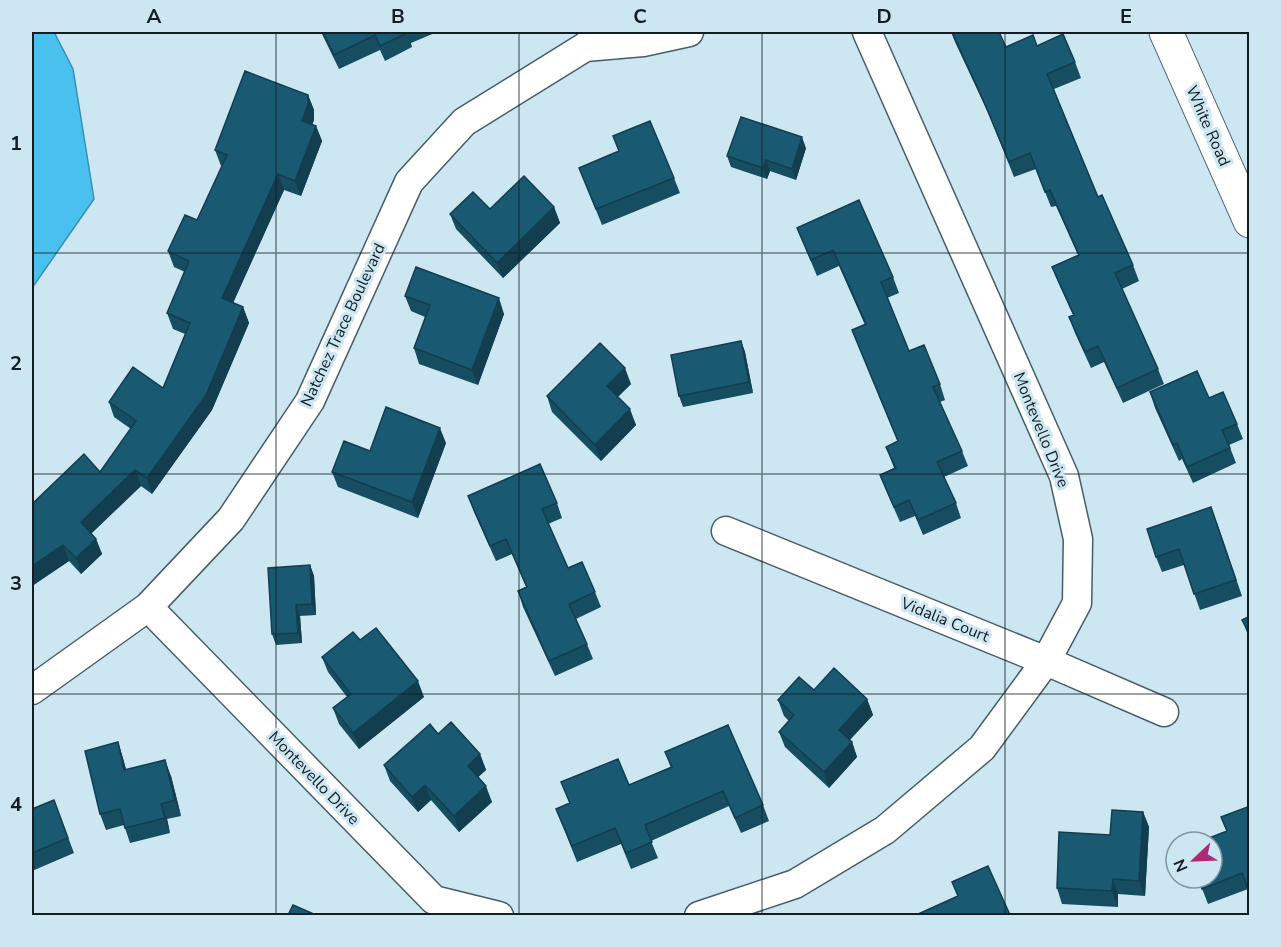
<svg xmlns="http://www.w3.org/2000/svg" width="1281" height="947" font-family="'Nunito Sans',sans-serif">
  <style>
    .water { fill: #4ac0ef; stroke: #3a8fb2; stroke-width: 1.5 }
    .lines { fill: none; stroke-linecap: round; stroke-linejoin: round }
    .street-casing { stroke: #475e68; stroke-width: 31 }
    .secondary-casing { stroke: #475e68; stroke-width: 35 }
    .street { stroke: #fff; stroke-width: 28 }
    .secondary { stroke: #fff; stroke-width: 33 }
    .wall { fill: #164d61 }
    .shaded-wall { fill: #123e4f }
    .building { fill: #195971; stroke: #123e4f; stroke-width: 1.5 }
    .grid { fill: none; stroke: #141e22; stroke-width: 1.5; stroke-opacity: 0.55 }
    .labels { text-anchor: middle; dominant-baseline: central; stroke-width: 6; stroke-linejoin: round; paint-order: stroke }
    .street-label { font-size: 16px; fill: #141e22; stroke: #cce6f2 }
    .neatline { fill: none; stroke: #141e22; stroke-width: 2 }
    .grid-label { font-size: 20px; text-anchor: middle; font-weight: bold; fill: #141e22 }
  </style>
  <rect width="100%" height="100%" fill="#cce6f2"/>
  <path class="water" d="M 32,32 L 54,32 L 73,69 L 94,199 L 32,288 Z"/>
  <g class="lines">
    <defs>
      <path id="street" d="M 585,47 L 643,42 L 689,32
        M 726,531 L 1046,661 L 1164,712
        M 148,607 L 434,900 L 499,916
        M 32,690 L 148,607 L 231,519 L 310,401 L 409,182 L 464,122 L 585,47 L 602,32
        M 699,916 L 795,884 L 885,830 L 982,748 L 1046,661 L 1077,603 L 1078,539 L 1064,476 L 867,32"/>
      <path id="secondary" d="M 1166,32 L 1250,221"/>
    </defs>
    <use href="#street" class="street-casing"/>
    <use href="#secondary" class="secondary-casing"/>
    <use href="#street" class="street"/>
    <use href="#secondary" class="secondary"/>
  </g>
  <path class="wall" d="M 321,32 L 437,32 L 411,43 L 412,47 L 385,61 L 380,50 L 339,69 Z
    M 951,32 L 999,32 L 1006,47 L 1037,46 L 1075,62 L 1081,78 L 1054,89 L 1098,197 L 1133,265 L 1139,281 L 1122,289 L 1158,369 L 1164,384 L 1123,403 L 1104,362 L 1091,368 L 1075,333 L 1069,317 L 1073,315 L 1058,282 L 1052,267 L 1078,255 L 1056,206 L 1051,207 L 1036,169 L 1014,177 L 990,117 L 955,42 Z
    M 308,95 L 314,110 L 314,120 L 312,124 L 316,126 L 322,141 L 301,196 L 284,190 L 233,303 L 243,307 L 249,323 L 212,410 L 152,494 L 141,486 L 91,534 L 96,539 L 102,554 L 81,574 L 69,561 L 32,586 L 100,472 L 131,429 L 114,417 L 109,402 L 163,388 L 185,334 L 173,329 L 167,313 L 185,272 L 174,267 L 168,251 L 197,220 L 222,166 L 221,166 L 215,150 Z
    M 806,148 L 796,180 L 770,171 L 767,179 L 731,167 L 727,156 Z
    M 579,168 L 674,178 L 680,193 L 602,225 Z
    M 554,207 L 560,223 L 503,278 L 456,229 L 450,214 L 490,209 Z
    M 797,228 L 893,277 L 899,293 L 887,298 L 909,351 L 940,384 L 945,400 L 940,402 L 962,451 L 968,466 L 944,477 L 956,503 L 961,518 L 923,535 L 915,516 L 900,522 L 886,490 L 880,475 L 894,468 L 886,447 L 898,442 L 852,330 L 865,325 L 839,266 L 817,276 Z
    M 405,296 L 504,314 L 478,385 L 419,364 L 414,348 L 425,317 L 411,311 Z
    M 741,341 L 745,352 L 753,393 L 683,407 L 679,396 Z
    M 631,384 L 618,397 L 636,425 L 601,461 L 552,412 L 547,396 Z
    M 1150,392 L 1209,398 L 1237,424 L 1243,439 L 1229,445 L 1236,463 L 1193,483 L 1182,459 L 1179,461 L 1155,408 Z
    M 446,443 L 418,518 L 338,487 L 332,472 L 370,451 Z
    M 468,496 L 557,503 L 562,518 L 548,524 L 568,568 L 595,592 L 601,607 L 576,619 L 587,644 L 593,659 L 555,676 L 523,607 L 518,591 L 526,587 L 512,554 L 496,561 L 474,512 Z
    M 1217,523 L 1242,596 L 1200,610 L 1184,565 L 1162,572 L 1156,557 Z
    M 310,565 L 314,576 L 316,615 L 300,616 L 302,643 L 276,645 L 272,634 Z
    M 1250,616 L 1250,640 L 1242,620 Z
    M 360,640 L 424,697 L 359,749 L 339,724 L 333,708 L 347,697 L 328,672 L 322,657 Z
    M 814,690 L 867,699 L 873,715 L 850,740 L 852,742 L 857,757 L 829,788 L 785,747 L 779,732 L 789,721 L 784,716 L 778,700 Z
    M 438,734 L 480,754 L 486,770 L 478,777 L 492,802 L 459,832 L 431,800 L 418,812 L 390,781 L 384,765 Z
    M 118,742 L 126,769 L 171,776 L 181,816 L 167,819 L 170,833 L 130,843 L 124,825 L 106,830 L 100,814 Z
    M 665,752 L 763,805 L 769,821 L 741,833 L 729,806 L 651,841 L 658,858 L 631,869 L 621,844 L 577,862 L 556,809 L 570,804 L 561,782 L 629,785 L 671,768 Z
    M 54,800 L 74,853 L 32,871 L 32,809 Z
    M 1250,806 L 1250,893 L 1248,889 L 1208,904 L 1198,878 L 1227,831 Z
    M 1143,812 L 1149,827 L 1145,896 L 1118,894 L 1118,907 L 1062,904 L 1057,888 L 1110,835 Z"/>
  <path class="shaded-wall" d="M 308,95 L 314,110 L 314,120 L 308,137 L 302,121 Z
    M 316,126 L 322,141 L 301,196 L 295,181 Z
    M 802,137 L 806,148 L 796,180 L 792,169 Z
    M 766,160 L 770,171 L 767,179 L 763,168 Z
    M 278,174 L 284,190 L 228,314 L 222,298 Z
    M 554,207 L 560,223 L 503,278 L 497,263 Z
    M 499,298 L 504,314 L 478,385 L 472,370 Z
    M 243,307 L 249,323 L 212,410 L 152,494 L 147,478 Z
    M 741,341 L 745,352 L 753,393 L 749,382 Z
    M 625,368 L 631,384 L 613,401 L 607,386 Z
    M 630,409 L 636,425 L 601,461 L 595,445 Z
    M 440,428 L 446,443 L 418,518 L 412,502 Z
    M 135,470 L 141,486 L 86,538 L 81,522 Z
    M 96,539 L 102,554 L 81,574 L 76,558 Z
    M 63,545 L 69,561 L 32,586 L 32,566 Z
    M 310,565 L 314,576 L 316,615 L 312,604 Z
    M 296,605 L 300,616 L 302,643 L 298,633 Z
    M 418,681 L 424,697 L 359,749 L 353,733 Z
    M 867,699 L 873,715 L 844,745 L 839,730 Z
    M 118,742 L 123,758 L 130,785 L 124,770 Z
    M 852,742 L 857,757 L 829,788 L 824,772 Z
    M 480,754 L 486,770 L 474,781 L 468,766 Z
    M 165,760 L 171,776 L 181,816 L 175,800 Z
    M 425,785 L 431,800 L 418,812 L 412,797 Z
    M 486,786 L 492,802 L 459,832 L 454,816 Z
    M 161,804 L 167,819 L 170,833 L 165,818 Z
    M 1143,812 L 1149,827 L 1145,896 L 1139,881 Z
    M 1113,879 L 1118,894 L 1118,907 L 1112,891 Z"/>
  <path class="building" d="M 323,32 L 406,32 L 407,33 L 380,46 L 375,35 L 334,55 Z
    M 952,32 L 999,32 L 1006,47 L 1033,35 L 1037,46 L 1063,34 L 1075,62 L 1047,74 L 1098,197 L 1102,195 L 1133,265 L 1115,273 L 1158,369 L 1117,388 L 1098,346 L 1085,352 L 1069,317 L 1074,315 L 1052,267 L 1079,255 L 1050,190 L 1045,192 L 1030,153 L 1009,162 L 984,102 Z
    M 245,71 L 308,95 L 308,104 L 302,121 L 316,126 L 295,181 L 278,174 L 222,298 L 243,307 L 206,395 L 147,478 L 135,470 L 81,522 L 96,539 L 76,558 L 63,545 L 32,566 L 32,504 L 84,454 L 100,472 L 136,421 L 109,402 L 133,367 L 163,388 L 190,323 L 167,313 L 189,261 L 168,251 L 185,215 L 197,220 L 227,155 L 215,150 Z
    M 741,117 L 802,137 L 792,169 L 766,160 L 763,168 L 727,156 Z
    M 650,121 L 674,178 L 596,209 L 579,168 L 619,151 L 613,136 Z
    M 524,176 L 554,207 L 497,263 L 450,214 L 473,192 L 490,209 Z
    M 859,200 L 893,277 L 881,282 L 909,351 L 924,345 L 940,384 L 933,387 L 962,451 L 937,462 L 956,503 L 918,520 L 909,500 L 894,507 L 880,475 L 896,468 L 886,447 L 898,441 L 852,330 L 866,324 L 833,250 L 811,260 L 797,228 Z
    M 416,267 L 499,298 L 472,370 L 414,348 L 430,305 L 405,296 Z
    M 741,341 L 749,382 L 679,396 L 671,355 Z
    M 600,343 L 625,368 L 607,386 L 630,409 L 595,445 L 547,396 Z
    M 1197,371 L 1209,398 L 1223,392 L 1237,424 L 1222,430 L 1230,448 L 1187,467 L 1177,443 L 1173,445 L 1150,392 Z
    M 386,407 L 440,428 L 412,502 L 332,472 L 344,441 L 370,451 Z
    M 540,464 L 557,503 L 542,509 L 568,568 L 582,562 L 595,592 L 569,604 L 587,644 L 549,661 L 518,591 L 527,587 L 506,539 L 490,546 L 468,496 Z
    M 1211,507 L 1236,580 L 1194,594 L 1179,549 L 1156,557 L 1147,529 Z
    M 310,565 L 312,604 L 296,605 L 298,633 L 272,634 L 268,568 Z
    M 1250,616 L 1250,634 L 1242,620 Z
    M 376,628 L 418,681 L 353,733 L 333,708 L 351,694 L 322,657 L 353,632 L 360,640 Z
    M 834,668 L 867,699 L 839,730 L 852,742 L 824,772 L 779,732 L 794,715 L 778,700 L 799,677 L 814,690 Z
    M 451,722 L 480,754 L 468,766 L 486,786 L 454,816 L 425,785 L 412,797 L 384,765 L 430,724 L 438,734 Z
    M 728,725 L 763,805 L 735,818 L 723,791 L 645,825 L 652,842 L 626,853 L 615,828 L 572,846 L 556,809 L 570,803 L 561,782 L 618,759 L 629,785 L 672,767 L 665,752 Z
    M 118,742 L 124,770 L 165,760 L 175,800 L 161,804 L 165,818 L 125,828 L 120,809 L 100,814 L 85,751 Z
    M 54,800 L 68,838 L 32,853 L 32,809 Z
    M 1250,806 L 1250,889 L 1248,889 L 1242,873 L 1202,889 L 1198,878 L 1212,878 L 1212,842 L 1199,842 L 1227,831 L 1221,817 Z
    M 1112,810 L 1143,812 L 1139,881 L 1113,879 L 1112,891 L 1057,888 L 1059,832 L 1110,835 Z
    M 988,866 L 1010,915 L 916,915 L 958,896 L 952,882 Z
    M 293,905 L 316,915 L 288,915 Z"/>
  <path class="grid" d="M 276,32 L 276,916M 519,32 L 519,916M 762,32 L 762,916M 1005,32 L 1005,916M 32,253 L 1250,253M 32,474 L 1250,474M 32,694 L 1250,694"/>
  <g class="labels">
    <g class="street-label">
      <text transform="translate(1208 126) rotate(66)">White Road</text>
      <text transform="translate(343 325) rotate(-65)">Natchez Trace Boulevard</text>
      <text transform="translate(1041 430) rotate(68)">Montevello Drive</text>
      <text transform="translate(945 620) rotate(22)">Vidalia Court</text>
      <text transform="translate(314 778) rotate(46)">Montevello Drive</text>
    </g>
  </g>
  <rect width="1281" height="947" fill="none" stroke="#cce6f2" stroke-width="66"/>
  <g transform="translate(1194 860) rotate(247)"><circle r="28" fill="#cce6f2" stroke="#82969f" stroke-width="1.5"/>
  <path d="M0-4.5L10 22L0 15L-10 22Z" fill="#ab2b78"/>
  <text y="-9" font-size="16" font-weight="bold" text-anchor="middle" fill="#141e22">N</text>
  </g>
  <rect x="33" y="33" width="1215" height="881" class="neatline"/>
  <g class="grid-label">
    <text x="154" y="23">A</text>
    <text x="398" y="23">B</text>
    <text x="640" y="23">C</text>
    <text x="884" y="23">D</text>
    <text x="1126" y="23">E</text>
    <text x="16" y="150">1</text>
    <text x="16" y="370">2</text>
    <text x="16" y="590">3</text>
    <text x="16" y="811">4</text>
  </g>
</svg>
